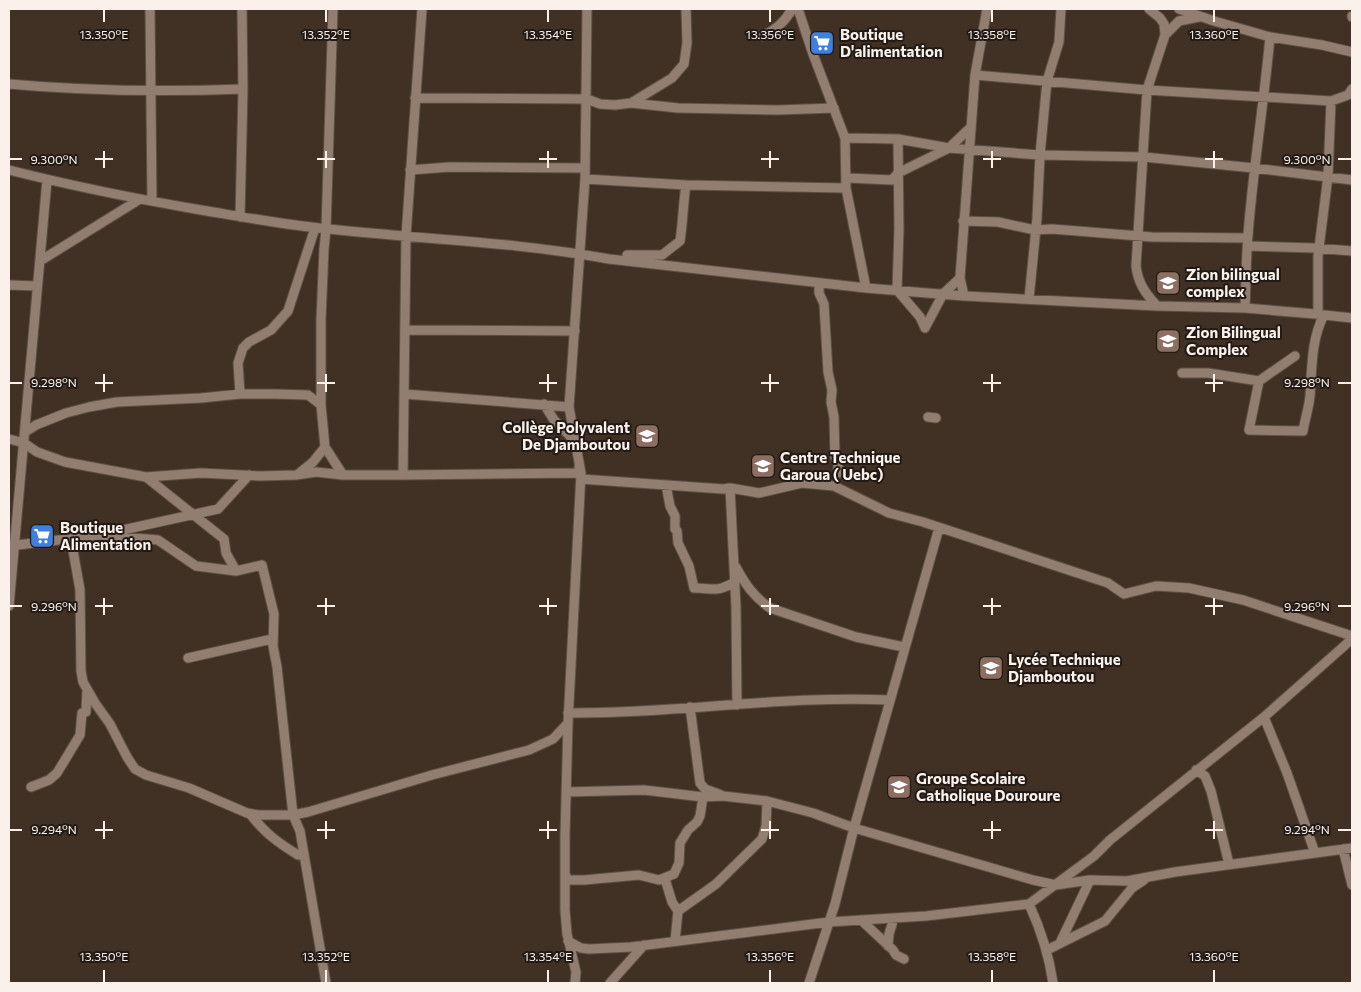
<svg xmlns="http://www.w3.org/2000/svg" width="1361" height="992" font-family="Commissioner,sans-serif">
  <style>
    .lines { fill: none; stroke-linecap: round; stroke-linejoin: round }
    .minor-casing { stroke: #5f5046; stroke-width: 11 }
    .minor { stroke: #917e70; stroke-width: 9 }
    .ticks { fill: none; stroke: #fcf1ea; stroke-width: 2 }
    .labels { text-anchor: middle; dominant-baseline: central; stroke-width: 4; stroke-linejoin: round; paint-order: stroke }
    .poi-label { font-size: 15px; font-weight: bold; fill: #fcf1ea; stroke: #221a15; text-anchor: start }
    .ticks-label { font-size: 12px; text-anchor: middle; fill: #fcf1ea; stroke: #221a15; stroke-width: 4; stroke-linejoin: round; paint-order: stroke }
  </style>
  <rect width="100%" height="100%" fill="#413125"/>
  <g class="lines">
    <defs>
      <path id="minor" d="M 150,9 L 152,201
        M 333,9 L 326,229 L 324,249 L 321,319 L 321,405 L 325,447 L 343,475
        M 798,9 L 813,54 L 845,138 L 846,188 L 866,288
        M 1149,9 L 1160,18 L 1164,24 L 1165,35 L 1147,90 L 1136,266 C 1138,283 1145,293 1157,306
        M 1179,9 L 1214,21 L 1270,37 L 1322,45 L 1352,52
        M 1352,16 L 1352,17
        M 1165,35 L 1179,21 L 1199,17
        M 763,36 C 776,29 785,22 792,9
        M 975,75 L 1147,90 L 1331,101 L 1348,95 L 1352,89
        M 9,84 C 86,91 165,92 243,89
        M 415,98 L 587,99 L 600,104 L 615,105 L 631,103 L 672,78 L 684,64 L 687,43 L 686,9
        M 631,103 L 678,108 L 778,110 L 834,108
        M 845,138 L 898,139 L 949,148 L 1040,155 L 1144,157 L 1254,168 L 1352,180
        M 898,139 L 899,229 L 897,290 L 920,317 L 925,328
        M 9,170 C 72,186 137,199 201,210 C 243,217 285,225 328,229 C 422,239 516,242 609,259 L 866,288 L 964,296 L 1157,306 L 1245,308 L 1315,314 L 1352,318
        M 410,170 L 450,167 L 585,168
        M 847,178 L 892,180 L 898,173 L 949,148 L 970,128
        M 585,179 L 686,185 L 846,188
        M 240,217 L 243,89 L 242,9
        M 963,221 L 998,222 L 1035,230 L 1052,229 L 1152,237 L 1247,238
        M 1248,246 L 1315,248 L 1352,251
        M 627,255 L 662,255 L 680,241 C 683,222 683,204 686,185
        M 40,261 L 140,199
        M 819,283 L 819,293 L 824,304 L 828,372 L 832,390 L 831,402 L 834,417 L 835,457 L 838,462 L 838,473
        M 9,285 L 37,286
        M 964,296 L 960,278 L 975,75 L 987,9
        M 1029,299 L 1037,218 L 1040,155 L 1047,81 L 1059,42 L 1061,9
        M 1245,308 C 1246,284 1246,259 1248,235 C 1253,169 1264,103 1270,37
        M 1318,314 L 1318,256 L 1328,176 L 1331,101
        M 925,328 L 943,294 L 960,278
        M 405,330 L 575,331
        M 1295,356 L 1259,381 L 1249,430 L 1303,431 C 1305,419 1309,407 1310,396 C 1312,369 1311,339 1324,315
        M 1182,373 L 1208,373 L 1259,381
        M 240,394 L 238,363 L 243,348 L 249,342 L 271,330 L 288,311 L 315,228
        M 404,394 L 569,407
        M 544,404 L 554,420 L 572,438
        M 928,417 L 936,418
        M 25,432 L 36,425 L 66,413 L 89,407 L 117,402 L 201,398 L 240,394 L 275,394 L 308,395 L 321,405
        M 9,439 L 24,443 L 37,452 L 65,462 L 146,477 L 201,473 L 260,476 L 296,475 L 316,472 L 343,475 L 403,475 L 581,473 L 579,467
        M 297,475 L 313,462 L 325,447
        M 403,475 L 406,236 L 422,9
        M 146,477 L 224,539 L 226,553 L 236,571
        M 581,479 L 723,489 L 730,488 L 759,493 L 802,483 L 834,486 L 889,513 L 923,522 L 1108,583 L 1124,594 L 1156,586 L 1189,588 L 1243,600 L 1352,636
        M 666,485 L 670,506 L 675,516 L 675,529 L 677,531 L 678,543 L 689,566 L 694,588 C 715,588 715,593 735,582
        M 730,488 L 736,607 L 737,705
        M 100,535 L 158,540 L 196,566 L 236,571 L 262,565 L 274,614 L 273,646 L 277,667 L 293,815 L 300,831 L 326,983
        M 71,539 L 80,590 L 81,671 L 83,682 L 95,703 L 110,724 L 127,757 L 135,769 L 146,775 L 189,788 L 247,813 L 258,815 L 293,815 L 308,812 L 432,775 L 529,750 L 553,739 L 568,723
        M 9,546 L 100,535 L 218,509 L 249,475
        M 736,567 C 745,584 754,597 770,608 L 856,637 L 904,647
        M 9,606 L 47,180
        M 188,658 L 272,639
        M 690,707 L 700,783 L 705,789 L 721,795
        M 568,713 C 676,714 783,695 890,700
        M 1264,717 L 1287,773 L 1315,853
        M 1196,770 L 1205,776 L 1211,791 L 1229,864
        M 31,787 L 49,780 L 57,773 L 80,735 L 82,713 L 86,712 L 87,689
        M 566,792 L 644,790 L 703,797 L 723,796 L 767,801 L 813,813 L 854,828 L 1033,880 L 1056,885 L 1090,880 L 1127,881 L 1175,872 L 1352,848
        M 250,814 C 266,834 277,842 298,855 L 304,854
        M 1343,849 L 1352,885
        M 565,874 L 568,880 L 584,880 L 639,875 L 659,880 L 674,874 L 679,863 L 680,843 L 688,830 L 697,822 L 700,816 L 703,797
        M 665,879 L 672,902 L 678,911 L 675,941
        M 1029,904 C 1041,930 1049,955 1053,983
        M 678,911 L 716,884 L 762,839 L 766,826 L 767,801
        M 861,920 L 893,950 L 896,955 L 904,959
        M 568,941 L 581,948 L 589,949 L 631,947 L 829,922 L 926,916 L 1029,904 L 1094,856 L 1110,840 L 1264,717 L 1352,639
        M 1060,943 L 1090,880
        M 888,946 L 889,934 L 894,918
        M 1047,950 L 1105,921 L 1132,888 L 1144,880
        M 575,983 L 576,972 L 567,934 L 565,910 L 565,835 L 568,723 L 581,473 L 569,407 L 585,179 L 587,9
        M 610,983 L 644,945
        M 809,983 L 835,904 L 854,828 L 939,528"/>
    </defs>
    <use href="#minor" class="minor-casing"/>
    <use href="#minor" class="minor"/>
  </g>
  <path class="ticks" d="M 104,10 L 104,22M 326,10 L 326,22M 548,10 L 548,22M 770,10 L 770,22M 992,10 L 992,22M 1214,10 L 1214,22M 104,151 L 104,168M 326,151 L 326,168M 548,151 L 548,168M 770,151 L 770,168M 992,151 L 992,168M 1214,151 L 1214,168M 10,159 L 22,159M 95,159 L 113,159M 317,159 L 335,159M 539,159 L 557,159M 761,159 L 779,159M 983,159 L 1001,159M 1205,159 L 1223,159M 1338,159 L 1351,159M 104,374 L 104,392M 326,374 L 326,392M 548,374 L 548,392M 770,374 L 770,392M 992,374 L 992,392M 1214,374 L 1214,392M 10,383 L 22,383M 95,383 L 113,383M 317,383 L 335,383M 539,383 L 557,383M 761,383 L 779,383M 983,383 L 1001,383M 1205,383 L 1223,383M 1338,383 L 1351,383M 104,598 L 104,615M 326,598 L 326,615M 548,598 L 548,615M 770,598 L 770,615M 992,598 L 992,615M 1214,598 L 1214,615M 10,606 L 22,606M 95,606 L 113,606M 317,606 L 335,606M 539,606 L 557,606M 761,606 L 779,606M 983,606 L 1001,606M 1205,606 L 1223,606M 1338,606 L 1351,606M 104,821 L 104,839M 326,821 L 326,839M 548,821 L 548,839M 770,821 L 770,839M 992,821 L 992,839M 1214,821 L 1214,839M 10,830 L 22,830M 95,830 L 113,830M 317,830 L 335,830M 539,830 L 557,830M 761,830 L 779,830M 983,830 L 1001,830M 1205,830 L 1223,830M 1338,830 L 1351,830M 104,970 L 104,982M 326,970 L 326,982M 548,970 L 548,982M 770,970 L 770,982M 992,970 L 992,982M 1214,970 L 1214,982"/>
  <defs>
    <symbol id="supermarket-square" viewBox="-11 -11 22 22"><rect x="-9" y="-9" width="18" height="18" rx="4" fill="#3f7fe0" stroke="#221a15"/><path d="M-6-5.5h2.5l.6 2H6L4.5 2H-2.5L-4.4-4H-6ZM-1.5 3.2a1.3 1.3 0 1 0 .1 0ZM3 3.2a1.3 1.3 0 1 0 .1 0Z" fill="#fff"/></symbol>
    <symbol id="school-square" viewBox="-11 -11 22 22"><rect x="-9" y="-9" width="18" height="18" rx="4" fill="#8d6e63" stroke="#221a15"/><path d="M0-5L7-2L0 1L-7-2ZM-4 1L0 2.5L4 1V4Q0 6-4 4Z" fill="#fff"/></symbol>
    <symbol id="university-square" viewBox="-11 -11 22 22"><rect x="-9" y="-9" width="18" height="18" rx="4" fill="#8d6e63" stroke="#221a15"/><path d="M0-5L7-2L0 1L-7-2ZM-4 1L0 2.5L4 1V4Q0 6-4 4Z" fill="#fff"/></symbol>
  </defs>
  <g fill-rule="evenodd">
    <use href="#supermarket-square" x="808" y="29" width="28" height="28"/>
    <use href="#school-square" x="1154" y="269" width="28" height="28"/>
    <use href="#school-square" x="1154" y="327" width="28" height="28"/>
    <use href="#school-square" x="633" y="422" width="28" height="28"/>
    <use href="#university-square" x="749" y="452" width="28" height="28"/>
    <use href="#supermarket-square" x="28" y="522" width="28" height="28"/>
    <use href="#school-square" x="977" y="654" width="28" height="28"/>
    <use href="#school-square" x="885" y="773" width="28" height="28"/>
  </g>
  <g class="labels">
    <g class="poi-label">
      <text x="840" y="34">Boutique<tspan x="840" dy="17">D'alimentation</tspan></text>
      <text x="1186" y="274">Zion bilingual<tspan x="1186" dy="17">complex</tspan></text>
      <text x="1186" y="332">Zion Bilingual<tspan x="1186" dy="17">Complex</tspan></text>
      <text x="630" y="427" text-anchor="end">Collège Polyvalent<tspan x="630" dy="17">De Djamboutou</tspan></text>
      <text x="780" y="457">Centre Technique<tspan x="780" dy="17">Garoua ( Uebc)</tspan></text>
      <text x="60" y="527">Boutique<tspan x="60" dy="17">Alimentation</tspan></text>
      <text x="1008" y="659">Lycée Technique<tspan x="1008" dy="17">Djamboutou</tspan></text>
      <text x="916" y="778">Groupe Scolaire<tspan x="916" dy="17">Catholique Douroure</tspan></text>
    </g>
  </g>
  <g class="ticks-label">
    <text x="104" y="39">13.350°E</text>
    <text x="326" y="39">13.352°E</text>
    <text x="548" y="39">13.354°E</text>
    <text x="770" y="39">13.356°E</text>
    <text x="992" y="39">13.358°E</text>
    <text x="1214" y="39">13.360°E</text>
    <text x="54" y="164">9.300°N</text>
    <text x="1307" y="164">9.300°N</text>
    <text x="54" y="387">9.298°N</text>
    <text x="1307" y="387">9.298°N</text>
    <text x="54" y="611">9.296°N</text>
    <text x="1307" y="611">9.296°N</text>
    <text x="54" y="834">9.294°N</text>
    <text x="1307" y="834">9.294°N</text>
    <text x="104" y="961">13.350°E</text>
    <text x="326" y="961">13.352°E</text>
    <text x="548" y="961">13.354°E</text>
    <text x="770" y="961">13.356°E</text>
    <text x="992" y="961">13.358°E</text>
    <text x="1214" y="961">13.360°E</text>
  </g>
  <rect width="1361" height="992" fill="none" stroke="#fcf1ea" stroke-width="20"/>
</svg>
